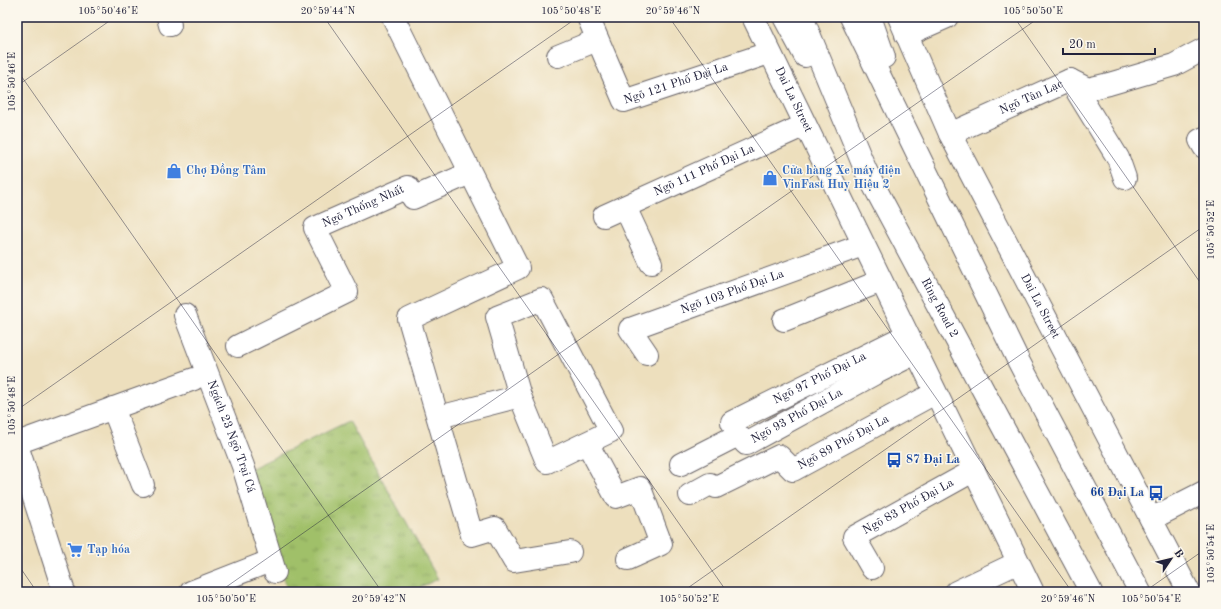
<svg xmlns="http://www.w3.org/2000/svg" width="1221" height="609" font-family="'Old Standard TT',serif">
  <style>
    .grass { fill: url(#grass-tufts); stroke: #617152 }
    .lines { fill: none; stroke-linecap: round; stroke-linejoin: round }
    .minor-casing { stroke: #696468; stroke-width: 24 }
    .major-casing { stroke: #696468; stroke-width: 24 }
    .highway-casing { stroke: #696468; stroke-width: 24 }
    .minor { stroke: #fff; stroke-width: 22 }
    .major { stroke: #fff; stroke-width: 22 }
    .highway { stroke: #fff; stroke-width: 22 }
    .ticks { fill: none; stroke: #22223b; stroke-width: 1; stroke-opacity: 0.45 }
    .labels { text-anchor: middle; dominant-baseline: central; stroke-width: 3; stroke-linejoin: round; paint-order: stroke }
    .street-label { font-size: 12px; fill: #22223b; stroke: #fbf7ec }
    .shop-label { font-size: 12px; font-weight: bold; fill: #366cbe; stroke: #fbf7ec; text-anchor: start }
    .transit-label { font-size: 12px; font-weight: bold; fill: #164399; stroke: #fbf7ec; text-anchor: start }
    .neatline { fill: none; stroke: #22223b; stroke-width: 1.5 }
    .ticks-label { font-size: 10px; text-anchor: middle; fill: #22223b }
  </style>
  <defs>
    <pattern id="grass-tufts" width="24" height="20" patternUnits="userSpaceOnUse"><rect width="24" height="20" fill="#a0c069"/><path d="M3 7l-1-3M5 7V3M7 7l1-3M15 17l-1-3M17 17v-4M19 17l1-3" fill="none" stroke="#829c58"/></pattern>
  </defs>
  <rect width="100%" height="100%" fill="#fbf7ec"/>
  <filter id="ink" filterUnits="userSpaceOnUse"><feTurbulence type="fractalNoise" baseFrequency=".025" numOctaves="2"/><feDisplacementMap in="SourceGraphic" scale="8" xChannelSelector="R" yChannelSelector="G"/><feConvolveMatrix kernelMatrix="1 2 1 2 8 2 1 2 1" color-interpolation-filters="sRGB"/></filter>
  <filter id="wash" filterUnits="userSpaceOnUse"><feTurbulence type="fractalNoise" baseFrequency=".012" numOctaves="4" result="noise"/><feDisplacementMap in="SourceGraphic" scale="16" xChannelSelector="R" yChannelSelector="G"/><feGaussianBlur stdDeviation="0.9" result="paint"/><feColorMatrix in="noise" values="0 0 0 0 0 0 0 0 0 0 0 0 0 0 0 0 0 1.4 0 .05"/><feComposite in="paint" operator="in"/></filter>
  <g filter="url(#wash)">
    <rect width="100%" height="100%" fill="#eddfbd"/>
    <path class="grass" d="M 349,421 L 438,579 L 409,592 L 288,592 L 250,469 Z"/>
  </g>
  <g filter="url(#ink)">
    <g class="lines">
      <defs>
        <g id="minor">
          <path d="M 168,17 L 170,25"/>
          <path d="M 393,17 L 518,268 L 409,319 L 472,535 L 495,528 L 514,561 L 570,552"/>
          <path id="s1" d="M 588,17 L 624,101 L 769,53"/>
          <path d="M 906,35 L 947,17"/>
          <path d="M 558,56 L 597,40"/>
          <path d="M 1070,80 L 1118,158 L 1125,178"/>
          <path id="s2" d="M 950,134 L 1070,80 L 1088,89 L 1109,84 L 1174,65 L 1204,49"/>
          <path d="M 1204,138 L 1200,140 L 1204,147"/>
          <path d="M 625,207 L 651,263"/>
          <path id="s3" d="M 604,216 L 805,125"/>
          <path d="M 542,299 L 611,431 L 547,462 L 520,396 L 497,317 Z"/>
          <path id="s4" d="M 185,315 L 243,466 L 275,572"/>
          <path d="M 784,320 L 881,281"/>
          <path id="s5" d="M 238,346 L 347,292 L 315,228 L 408,187 L 413,198 L 470,173"/>
          <path id="s6" d="M 647,354 L 630,329 L 863,245"/>
          <path d="M 113,408 L 143,485"/>
          <path d="M 439,417 L 520,396"/>
          <path id="s7" d="M 732,422 L 907,335"/>
          <path d="M 17,443 L 194,379"/>
          <path d="M 587,443 L 616,497 L 640,488 L 661,544 L 628,559"/>
          <path d="M 17,445 L 64,592"/>
          <path id="s8" d="M 681,464 L 738,435 L 746,444 L 874,374 L 916,353"/>
          <path id="s9" d="M 690,495 L 710,484 L 716,487 L 779,456 L 793,470 L 935,393"/>
          <path d="M 1151,519 L 1204,492"/>
          <path id="s10" d="M 872,568 L 854,537 L 973,471"/>
          <path d="M 191,592 L 270,561"/>
          <path d="M 956,592 L 1017,563"/>
        </g>
        <g id="major">
          <path id="s11" d="M 753,17 L 1033,592"/>
          <path id="s12" d="M 899,17 L 950,134 L 1189,592"/>
        </g>
        <g id="highway">
          <path d="M 784,17 L 805,56"/>
          <path id="s13" d="M 802,17 L 866,171 L 1091,592"/>
          <path d="M 851,17 L 1019,362 L 1140,592"/>
          <path d="M 870,17 L 884,57"/>
        </g>
      </defs>
      <use href="#minor" class="minor-casing"/>
      <use href="#major" class="major-casing"/>
      <use href="#highway" class="highway-casing"/>
      <use href="#minor" class="minor"/>
      <use href="#major" class="major"/>
      <use href="#highway" class="highway"/>
    </g>
  </g>
  <path class="ticks" d="M 324,17 L 727,592M 669,17 L 1072,592M 1014,17 L 1204,288M 17,70 L 382,592M 17,86 L 115,17M 17,410 L 578,17M 17,563 L 37,592M 219,592 L 1040,17M 682,592 L 1204,226M 1144,592 L 1204,550"/>
  <defs>
    <symbol id="shop-bare" viewBox="-9 -9 18 18"><path d="M-5-2.5h2.3a2.7 3.5 0 0 1 5.4 0H5L5.5 6h-11ZM-1.5-2.5h3a1.5 2.3 0 0 0-3 0Z" fill="#3f7fe0" stroke="#fbf7ec" stroke-width="2.5" paint-order="stroke"/></symbol>
    <symbol id="bus-bare" viewBox="-9 -9 18 18"><path d="M-5-6H5V4H4V6H2V4H-2V6H-4V4H-5ZM-3.5-4V0h7V-4ZM-3.5 1.2v1.5H-2V1.2ZM2 1.2v1.5H3.5V1.2Z" fill="#1a4fb4" stroke="#fbf7ec" stroke-width="2.5" paint-order="stroke"/></symbol>
    <symbol id="supermarket-bare" viewBox="-9 -9 18 18"><path d="M-6-5.5h2.5l.6 2H6L4.5 2H-2.5L-4.4-4H-6ZM-1.5 3.2a1.3 1.3 0 1 0 .1 0ZM3 3.2a1.3 1.3 0 1 0 .1 0Z" fill="#3f7fe0" stroke="#fbf7ec" stroke-width="2.5" paint-order="stroke"/></symbol>
  </defs>
  <g fill-rule="evenodd">
    <use href="#shop-bare" x="163" y="160" width="22" height="22"/>
    <use href="#shop-bare" x="759" y="167" width="22" height="22"/>
    <use href="#bus-bare" x="883" y="449" width="22" height="22"/>
    <use href="#bus-bare" x="1145" y="482" width="22" height="22"/>
    <use href="#supermarket-bare" x="64" y="539" width="22" height="22"/>
  </g>
  <g class="labels">
    <g class="street-label">
      <text stroke="none"><textPath href="#s1" startOffset="146">Ngõ 121 Phố Đại La</textPath></text>
      <text stroke="none"><textPath href="#s2" startOffset="89">Ngõ Tân Lạc</textPath></text>
      <text stroke="none"><textPath href="#s11" startOffset="92">Dai La Street</textPath></text>
      <text stroke="none"><textPath href="#s3" startOffset="110">Ngõ 111 Phố Đại La</textPath></text>
      <text stroke="none"><textPath href="#s5" startOffset="246">Ngõ Thống Nhất</textPath></text>
      <text stroke="none"><textPath href="#s6" startOffset="139">Ngõ 103 Phố Đại La</textPath></text>
      <text stroke="none"><textPath href="#s12" startOffset="322">Dai La Street</textPath></text>
      <text stroke="none"><textPath href="#s13" startOffset="322">Ring Road 2</textPath></text>
      <text stroke="none"><textPath href="#s7" startOffset="98">Ngõ 97 Phố Đại La</textPath></text>
      <text stroke="none"><textPath href="#s8" startOffset="134">Ngõ 93 Phố Đại La</textPath></text>
      <text stroke="none"><textPath href="#s4" startOffset="130">Ngách 23 Ngõ Trại Cá</textPath></text>
      <text stroke="none"><textPath href="#s9" startOffset="177">Ngõ 89 Phố Đại La</textPath></text>
      <text stroke="none"><textPath href="#s10" startOffset="98">Ngõ 83 Phố Đại La</textPath></text>
    </g>
    <g class="shop-label">
      <text x="186" y="171">Chợ Đồng Tâm</text>
      <text x="782" y="171">Cửa hàng Xe máy điện<tspan x="782" dy="14">VinFast Huy Hiệu 2</tspan></text>
      <text x="87" y="550">Tạp hóa</text>
    </g>
    <g class="transit-label">
      <text x="906" y="460">87 Đại La</text>
      <text x="1144" y="493" text-anchor="end">66 Đại La</text>
    </g>
  </g>
  <rect width="1221" height="609" fill="none" stroke="#fbf7ec" stroke-width="44"/>
  <g transform="translate(1171 559) rotate(55)" stroke="#fbf7ec" stroke-width="3" paint-order="stroke">
  <path d="M0-3L7 15L0 10L-7 15Z" fill="#22223b"/>
  <text y="-6" font-size="11" font-weight="bold" text-anchor="middle" fill="#22223b">B</text>
  </g>
  <path d="M1063 48v6h92v-6" fill="none" stroke="#22223b" stroke-width="2"/>
  <text x="1069" y="48" font-size="12" fill="#22223b" stroke="#fbf7ec" stroke-width="3" paint-order="stroke">20 m</text>
  <rect x="22" y="22" width="1177" height="565" class="neatline"/>
  <g class="ticks-label">
    <text x="108" y="14">105°50'46"E</text>
    <text x="328" y="14">20°59'44"N</text>
    <text x="571" y="14">105°50'48"E</text>
    <text x="673" y="14">20°59'46"N</text>
    <text x="1033" y="14">105°50'50"E</text>
    <text transform="translate(11 82) rotate(-90)" y="4">105°50'46"E</text>
    <text transform="translate(1210 230) rotate(-90)" y="4">105°50'52"E</text>
    <text transform="translate(11 406) rotate(-90)" y="4">105°50'48"E</text>
    <text transform="translate(1210 554) rotate(-90)" y="4">105°50'54"E</text>
    <text x="226" y="602">105°50'50"E</text>
    <text x="379" y="602">20°59'42"N</text>
    <text x="689" y="602">105°50'52"E</text>
    <text x="1068" y="602">20°59'46"N</text>
    <text x="1151" y="602">105°50'54"E</text>
  </g>
</svg>
